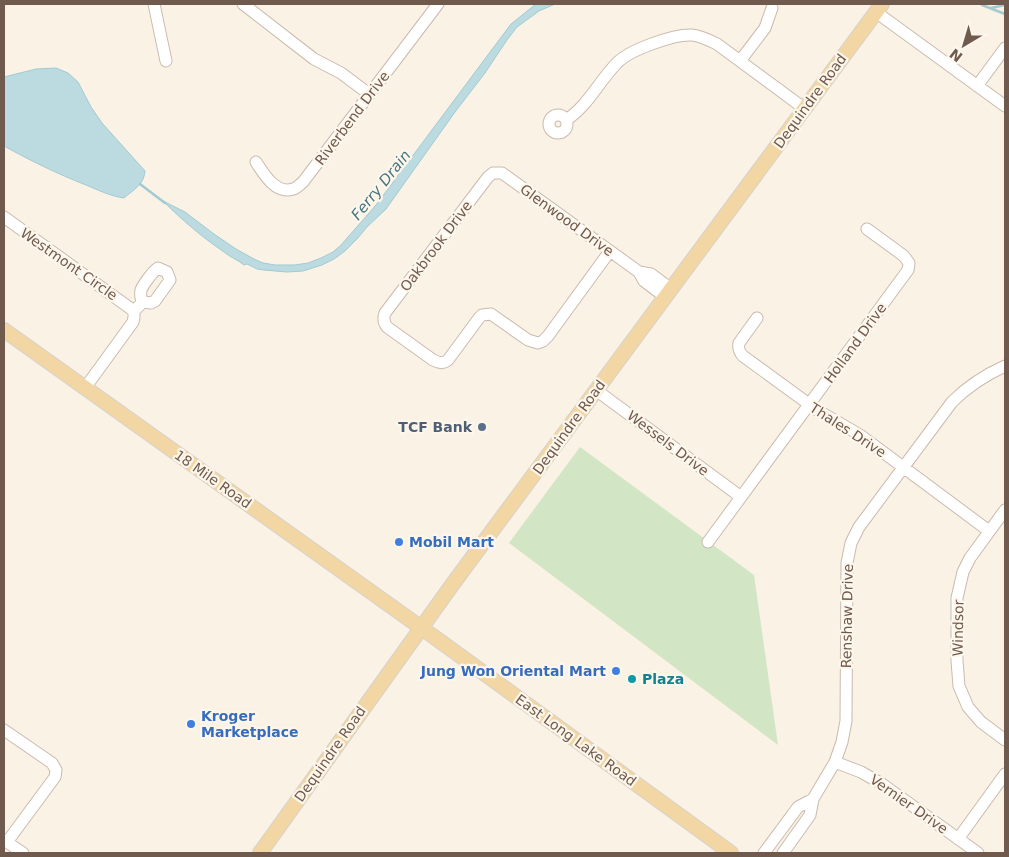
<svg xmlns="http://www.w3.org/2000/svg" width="1009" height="857" font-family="'DejaVu Sans',sans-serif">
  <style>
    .grass { fill: #d2e6c5 }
    .water { fill: #bcdbe1; stroke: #a3c9d2 }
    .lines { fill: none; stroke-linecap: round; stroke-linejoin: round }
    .stream { stroke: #a3c9d2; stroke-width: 2.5 }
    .minor-casing { stroke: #cabaad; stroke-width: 13 }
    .major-casing { stroke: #d7d1cd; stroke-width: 16 }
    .minor { stroke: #fff; stroke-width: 11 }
    .major { stroke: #f2d7a4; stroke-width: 14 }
    .service-dot { fill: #5c6f8a; stroke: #fdf6eb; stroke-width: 2 }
    .shop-dot { fill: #3f7fe0; stroke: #fdf6eb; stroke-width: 2 }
    .culture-dot { fill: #0f9aa8; stroke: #fdf6eb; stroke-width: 2 }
    .labels { text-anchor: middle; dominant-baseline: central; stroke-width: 4.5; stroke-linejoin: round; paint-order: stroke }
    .street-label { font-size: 14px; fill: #705a4d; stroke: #fdf6eb }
    .service-label { font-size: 14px; font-weight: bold; fill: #4e5e75; stroke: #fdf6eb; text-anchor: end }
    .shop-label { font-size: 14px; font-weight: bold; fill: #366cbe; stroke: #fdf6eb; text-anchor: start }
    .culture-label { font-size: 14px; font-weight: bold; fill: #0d838f; stroke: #fdf6eb; text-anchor: start }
    .water-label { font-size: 15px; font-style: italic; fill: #497681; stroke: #fdf6eb }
  </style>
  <rect width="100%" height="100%" fill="#faf2e5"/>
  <path class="grass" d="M 580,447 L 754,575 L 778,745 L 509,543 Z"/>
  <path class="water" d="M 536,4 L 555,4 L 539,11 L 517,27 L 507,40 L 485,73 L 455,112 L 386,209 L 367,227 L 357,239 L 345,251 L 334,259 L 322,265 L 303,271 L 287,272 L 264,270 L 257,269 L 247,264 L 244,265 C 238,260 230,257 224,252 C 202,237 182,220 163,201 L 185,212 L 214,234 L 236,249 L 254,259 L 263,263 L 275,265 L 295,265 L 308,263 L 321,258 L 333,252 L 341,245 L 376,205 L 511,24 Z
    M 56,68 L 68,73 L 78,82 L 91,107 L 102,123 L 145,171 C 144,185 133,190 124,198 C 110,196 98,190 86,185 C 58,174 31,161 4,146 L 4,77 L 36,69 Z"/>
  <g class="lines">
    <path class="stream" d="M 982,5 L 1005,14
      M 991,8 L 1005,5
      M 140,184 L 165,203"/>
    <defs>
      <path id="minor" d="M 154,4 L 166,61
        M 243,4 L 314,59 L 341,73 L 369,94
        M 876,12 L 1005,106
        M 740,61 L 765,28 L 772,8
        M 977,86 L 1005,48
        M549 124a9 9 0 1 1 18 0a9 9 0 1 1-18 0Z
        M 566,120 C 588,106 599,81 617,63 C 629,50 674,34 692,35 C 701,36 709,40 717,44 L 805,109
        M 256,162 C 263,173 276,195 293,189 C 297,188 300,184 303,182 L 438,4
        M 4,217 L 134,311
        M 610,251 L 548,336 L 543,341 L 538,343 L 528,340 L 491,314 L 482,315 L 479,318 L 448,360 C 443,364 439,363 433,360 L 387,327 C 384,323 383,318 385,313 L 488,177 L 493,173 L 502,173 L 639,272 L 651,274 L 671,289
        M 639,272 L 644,281 L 665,297
        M 134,311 L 143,302 L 151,303 L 155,301 L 170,280 L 167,272 L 158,268 C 153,271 143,285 141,290 C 140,295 141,299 143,302
        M 757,318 L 739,343 C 738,349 739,352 743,356 L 817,410 L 860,435 L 989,531
        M 85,388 L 133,322 L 134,317 L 134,311
        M 596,390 L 741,497
        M 1005,510 L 970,558 L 963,572 L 957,598 L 957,661 L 959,686 L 968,707 L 981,722 L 1005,740
        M 708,542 L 908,270 L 909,263 L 904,256 L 867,229
        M 4,730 L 52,763 L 56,770 L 55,777 L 7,842
        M 835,762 L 861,772 L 882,784 L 978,853
        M 958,839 L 1005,774
        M 4,840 L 23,853
        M 764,853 L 798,807 L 813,799
        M 783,853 L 810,815 L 813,799 L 835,762 L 842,742 L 846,721 L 847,563 L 851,543 L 859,527 L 952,402 C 968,386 985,375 1005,366"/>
      <path id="major" d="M 4,330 L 437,639 L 731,853
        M 260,853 L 452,585 L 882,4"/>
    </defs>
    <use href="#minor" class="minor-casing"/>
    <use href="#major" class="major-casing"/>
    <use href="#minor" class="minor"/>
    <use href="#major" class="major"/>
  </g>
  <circle class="service-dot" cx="482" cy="427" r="5"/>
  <g class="shop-dot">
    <circle cx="399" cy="542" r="5"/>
    <circle cx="616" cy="671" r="5"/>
    <circle cx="191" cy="724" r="5"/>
  </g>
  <circle class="culture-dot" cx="632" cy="679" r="5"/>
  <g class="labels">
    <g class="street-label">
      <text transform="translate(810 101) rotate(-54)">Dequindre Road</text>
      <text transform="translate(352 118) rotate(-53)">Riverbend Drive</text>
      <text transform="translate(567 220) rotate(36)">Glenwood Drive</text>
      <text transform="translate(436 246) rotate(-53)">Oakbrook Drive</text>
      <text transform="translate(69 264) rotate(35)">Westmont Circle</text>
      <text transform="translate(855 343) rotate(-54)">Holland Drive</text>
      <text transform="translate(569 427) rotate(-54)">Dequindre Road</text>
      <text transform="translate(848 430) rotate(33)">Thales Drive</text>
      <text transform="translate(668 443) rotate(37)">Wessels Drive</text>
      <text transform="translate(213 479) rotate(35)">18 Mile Road</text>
      <text transform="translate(847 616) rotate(-89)">Renshaw Drive</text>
      <text transform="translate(958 628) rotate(-89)">Windsor</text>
      <text transform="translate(576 740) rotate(36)">East Long Lake Road</text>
      <text transform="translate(330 754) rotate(-55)">Dequindre Road</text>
      <text transform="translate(909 804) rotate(35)">Vernier Drive</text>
    </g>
    <g class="service-label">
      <text x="472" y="427">TCF Bank</text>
    </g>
    <g class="shop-label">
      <text x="409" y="542">Mobil Mart</text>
      <text x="606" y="671" text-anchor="end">Jung Won Oriental Mart</text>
      <text x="201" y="716">Kroger<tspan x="201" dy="16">Marketplace</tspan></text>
    </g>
    <g class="culture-label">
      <text x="642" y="679">Plaza</text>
    </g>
    <g class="water-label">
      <text transform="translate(381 185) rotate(-51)">Ferry Drain</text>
    </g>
  </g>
  <rect width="1009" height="857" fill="none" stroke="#705a4d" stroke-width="10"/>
  <g transform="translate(964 45) rotate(218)" stroke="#fdf6eb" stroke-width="4" paint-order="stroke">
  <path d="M0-4L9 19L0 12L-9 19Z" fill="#705a4d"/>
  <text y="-8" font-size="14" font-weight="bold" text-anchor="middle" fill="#705a4d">N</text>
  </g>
</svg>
